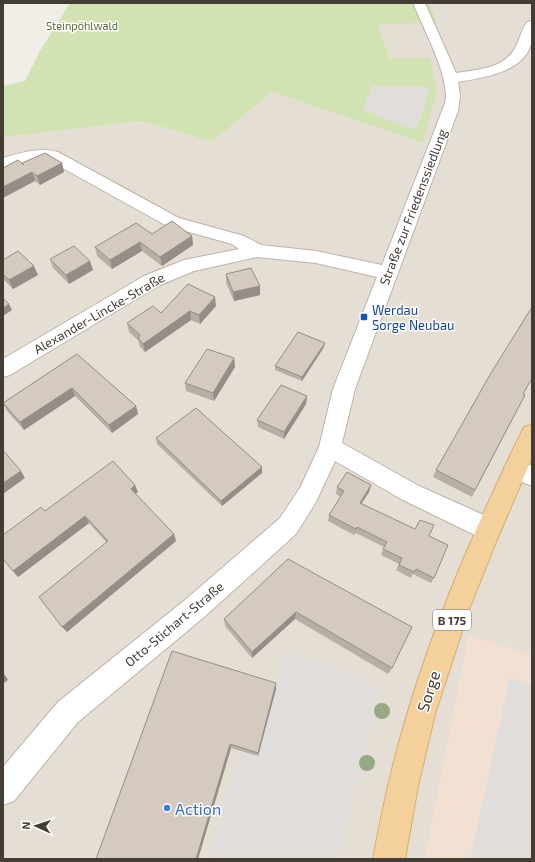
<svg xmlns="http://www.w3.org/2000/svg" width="535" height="862" font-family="'Exo 2',sans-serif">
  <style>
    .residential { fill: #e5ded5 }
    .commercial { fill: #f2e1d3 }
    .green { fill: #d3e2b3 }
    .parking { fill: #e0dddb }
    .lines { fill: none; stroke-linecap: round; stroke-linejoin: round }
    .minor-casing { stroke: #bcb3aa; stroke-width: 2 }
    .major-casing { stroke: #d8ab6f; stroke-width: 2 }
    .minor { fill: #fff; fill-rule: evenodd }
    .major { fill: #f4d09d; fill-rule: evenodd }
    .tree { fill: #98a882 }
    .wall { fill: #b7aea5 }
    .shaded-wall { fill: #958d86 }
    .building { fill: #d5cac0; stroke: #958d86 }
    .transit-dot { fill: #1a4fb4; stroke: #fff; stroke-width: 1.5 }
    .shop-dot { fill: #3f7fe0; stroke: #fff; stroke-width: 1.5 }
    .labels { text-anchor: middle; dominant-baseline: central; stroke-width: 3; stroke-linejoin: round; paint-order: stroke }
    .far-park-label { font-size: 11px; fill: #507030; stroke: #fff }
    .shield { fill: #fff; stroke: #7c7772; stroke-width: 1 }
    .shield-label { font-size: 12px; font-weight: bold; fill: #443d36 }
    .street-label { font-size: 13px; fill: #443d36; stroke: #fff }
    .transit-label { font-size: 13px; fill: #164399; stroke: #fff; text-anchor: start }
    .near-street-label { font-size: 16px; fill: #443d36; stroke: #fff }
    .near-shop-label { font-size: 16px; fill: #366cbe; stroke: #fff; text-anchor: start }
  </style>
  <rect width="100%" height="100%" fill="#f1ede7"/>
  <path class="residential" d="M 430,3 L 532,3 L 532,655 L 469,636 L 425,859 L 3,859 L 3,137 L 142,121 L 212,142 L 272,92 L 422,143 L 378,24 L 436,22 Z"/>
  <path class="commercial" d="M 469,635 L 532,655 L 532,859 L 425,859 Z"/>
  <path class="green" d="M 70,3 L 430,3 L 437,22 L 378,25 L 390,58 L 430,58 L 437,91 L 423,143 L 272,92 L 212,142 L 142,121 L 3,137 L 3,86 L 25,81 L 40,51 Z"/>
  <path class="parking" d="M 372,86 L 429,87 L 425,108 L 415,130 L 363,110 Z
    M 287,649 L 381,690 L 336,859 L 210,859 L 239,752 L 258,757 Z
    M 510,677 L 532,686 L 532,859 L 470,859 Z"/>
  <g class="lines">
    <defs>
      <path id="minor" d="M 413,3 L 425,3 L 456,73 C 476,70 504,69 515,48 C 520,40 521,30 527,22 L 532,21 C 532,27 533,34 532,40 C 527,72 483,78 458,82 L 460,96 L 458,111 L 355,389 L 342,443 L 419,486 L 497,521 L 500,529 L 497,537 L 488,540 L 479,537 L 403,500 L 335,461 L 316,502 L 296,534 L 203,618 L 78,722 L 14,801 L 3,805 L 3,767 L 58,702 L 185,600 L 280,518 L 300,488 L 319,447 L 333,389 L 377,277 L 316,263 L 257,257 L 194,271 L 158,286 L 10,375 L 3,377 L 3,359 L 144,276 L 184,260 L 239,249 L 232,244 L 167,226 L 48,160 L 28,161 L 3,168 L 3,158 C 21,153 39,147 58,152 L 179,218 L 244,236 L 261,245 L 316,251 L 382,265 L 442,111 C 444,106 446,101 446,96 C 445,67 424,30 413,3 Z
        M 515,459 L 532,466 L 532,486 L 507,476 L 504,469 L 507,462 Z"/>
      <path id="major" d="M 532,425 L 532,458 L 498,537 L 470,607 L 435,714 L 418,786 L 405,859 L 373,859 C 381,816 390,773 402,732 C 432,626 476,525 524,427 Z"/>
    </defs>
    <use href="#minor" class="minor-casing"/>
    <use href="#major" class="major-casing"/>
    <use href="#minor" class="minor"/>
    <use href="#major" class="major"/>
  </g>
  <g class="tree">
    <circle cx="382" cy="711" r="8"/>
    <circle cx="367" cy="763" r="8"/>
  </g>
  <path class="wall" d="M 22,163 L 62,163 L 64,172 L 40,185 L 35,181 Z
    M 152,234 L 192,236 L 193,245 L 162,266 L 142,251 L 112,269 L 97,256 L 95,247 Z
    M 50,259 L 93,270 L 69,284 L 53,268 Z
    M 3,260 L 38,275 L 13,289 L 3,279 Z
    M 226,274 L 260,295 L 234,301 L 226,283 Z
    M 216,306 L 200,324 L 191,320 L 145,352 L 140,347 L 138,340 L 129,332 L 127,323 L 161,313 Z
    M 324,347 L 302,381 L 275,370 L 275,366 Z
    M 77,354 L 136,406 L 138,414 L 112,433 L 75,396 L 24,430 L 7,411 L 3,403 Z
    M 234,358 L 235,367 L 214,401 L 186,391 L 185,383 Z
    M 523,394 L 525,395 L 472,497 L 433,477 L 436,470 Z
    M 307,396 L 306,404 L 284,439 L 258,427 L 257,420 Z
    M 156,438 L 262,467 L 262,473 L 222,506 L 157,444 Z
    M 371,485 L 369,492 L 361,504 L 429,536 L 434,578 L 431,583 L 413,574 L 411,578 L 396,570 L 399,564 L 381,555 L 384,547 L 356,533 L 354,535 L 328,521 L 329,515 L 341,497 L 336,494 L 337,487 Z
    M 138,492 L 135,494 L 174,534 L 176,541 L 67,632 L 106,542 L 89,523 L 18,577 L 13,571 L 45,511 Z
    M 288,559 L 392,668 L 388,674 L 295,619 L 252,658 L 225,626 L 224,619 Z
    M 276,683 L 276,689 L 258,756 L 231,748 L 198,859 L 96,859 Z"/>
  <path class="shaded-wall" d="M 62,163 L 64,172 L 40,185 L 37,176 Z
    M 32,172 L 35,181 L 3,198 L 3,187 Z
    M 192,236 L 193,245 L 162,266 L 160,257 Z
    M 140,242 L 142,251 L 112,269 L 110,260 Z
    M 90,261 L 93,270 L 69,284 L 66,275 Z
    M 34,266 L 38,275 L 13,289 L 9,280 Z
    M 260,286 L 260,295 L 234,301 L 233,292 Z
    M 215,297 L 216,306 L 200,324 L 199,315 Z
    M 9,304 L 12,310 L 3,316 L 3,308 Z
    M 190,311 L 191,320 L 145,352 L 143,344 Z
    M 325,343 L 324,347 L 302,381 L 302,377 Z
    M 234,358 L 235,367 L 214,401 L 213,393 Z
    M 72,388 L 75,396 L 24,430 L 20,422 Z
    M 307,396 L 306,404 L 284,439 L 284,432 Z
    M 136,406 L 138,414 L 112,433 L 109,425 Z
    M 262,467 L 262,473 L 222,506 L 221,501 Z
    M 21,471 L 25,478 L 3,494 L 3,483 Z
    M 135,485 L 138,492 L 133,496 L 131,489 Z
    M 371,485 L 369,492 L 358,509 L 360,503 Z
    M 85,516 L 89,523 L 18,577 L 13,571 Z
    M 174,534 L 176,541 L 67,632 L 62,627 Z
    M 296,612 L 295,619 L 252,658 L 252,652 Z
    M 3,672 L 8,680 L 3,684 Z
    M 276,683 L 276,689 L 258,756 L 258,753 Z
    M 230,744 L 231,748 L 198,859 L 196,859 Z"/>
  <path class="building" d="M 45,153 L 62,163 L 37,176 L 32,172 L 3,187 L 3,168 L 18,160 L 24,165 L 22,163 Z
    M 172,221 L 192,236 L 160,257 L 140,242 L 110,260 L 95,247 L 136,223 L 152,234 Z
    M 74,246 L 90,261 L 66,275 L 50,259 Z
    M 18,251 L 34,266 L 9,280 L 3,274 L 3,260 Z
    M 251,268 L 260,286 L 233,292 L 226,274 Z
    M 188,284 L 215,297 L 199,315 L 190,311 L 143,344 L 138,338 L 140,335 L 127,323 L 153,306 L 161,313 Z
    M 3,298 L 9,304 L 3,308 Z
    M 532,307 L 532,378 L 523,394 L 525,395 L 475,490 L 436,470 L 491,373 Z
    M 298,332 L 325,343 L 302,377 L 275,366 Z
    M 207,349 L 234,358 L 213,393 L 185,383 Z
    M 77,354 L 136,406 L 109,425 L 72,388 L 20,422 L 3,403 Z
    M 281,385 L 307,396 L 284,432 L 257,420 Z
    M 196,408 L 262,467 L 221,501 L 156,438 Z
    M 3,450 L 21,471 L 3,483 Z
    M 113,461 L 135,485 L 131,489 L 174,534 L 62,627 L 39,597 L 108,541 L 85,516 L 13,571 L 3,559 L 3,535 L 41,507 L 45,511 Z
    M 347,472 L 371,485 L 360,503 L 415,529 L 420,520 L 434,525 L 429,536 L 448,545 L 434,578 L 416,569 L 414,572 L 399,565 L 402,558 L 383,549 L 387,542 L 357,527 L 356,529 L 329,515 L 344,491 L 337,487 Z
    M 288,559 L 412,627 L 392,668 L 296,612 L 252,652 L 224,619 Z
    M 172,651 L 276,683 L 258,753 L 230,744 L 196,859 L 96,859 Z"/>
  <rect class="transit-dot" x="360" y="313" width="8" height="8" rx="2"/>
  <circle class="shop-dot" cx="167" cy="808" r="4"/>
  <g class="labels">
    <g class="far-park-label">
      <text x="82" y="25">Steinpöhlwald</text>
    </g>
    <rect class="shield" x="433" y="610" width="38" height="20" rx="3"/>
    <g class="shield-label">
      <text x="452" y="620">B 175</text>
    </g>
    <g class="street-label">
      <text transform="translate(413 207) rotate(-69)">Straße zur Friedenssiedlung</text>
      <text transform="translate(99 313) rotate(-30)">Alexander-Lincke-Straße</text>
      <text transform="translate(174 624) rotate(-40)">Otto-Stichart-Straße</text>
    </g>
    <g class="transit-label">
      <text x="372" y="310">Werdau<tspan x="372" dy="15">Sorge Neubau</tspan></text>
    </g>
    <g class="near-street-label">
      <text transform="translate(428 691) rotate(-72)">Sorge</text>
    </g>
    <g class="near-shop-label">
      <text x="175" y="808">Action</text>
    </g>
  </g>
  <rect width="535" height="862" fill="none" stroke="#443d36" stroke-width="8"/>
  <g transform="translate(36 826) rotate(273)" stroke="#ffffff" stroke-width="3" paint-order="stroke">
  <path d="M0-3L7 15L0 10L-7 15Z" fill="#443d36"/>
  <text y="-6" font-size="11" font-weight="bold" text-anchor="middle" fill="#443d36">N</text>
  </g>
</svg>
